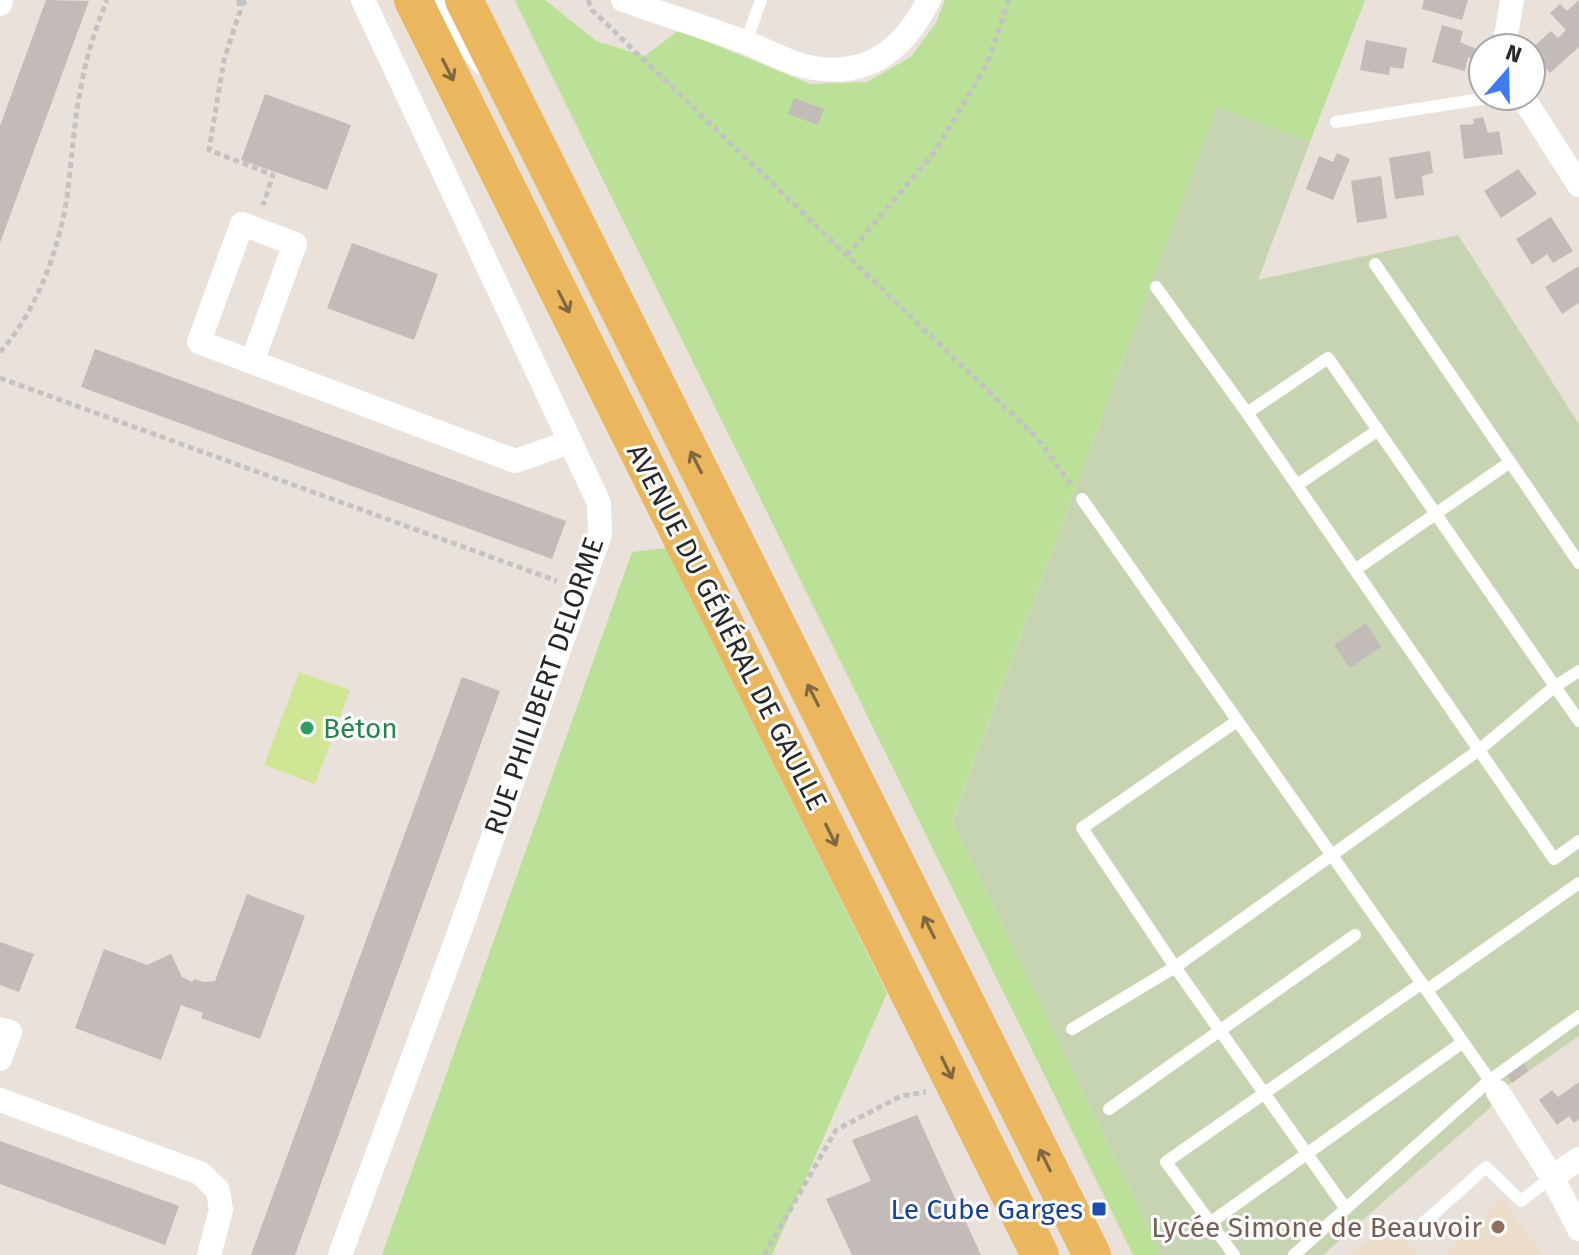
<svg xmlns="http://www.w3.org/2000/svg" width="1579" height="1255" font-family="'Fira Sans',sans-serif">
  <style>
    .education { fill: #ecdcca }
    .green { fill: #bbe098 }
    .cemetery { fill: #c7d4b2 }
    .pitch { fill: #cfe794 }
    .building { fill: #c3bbb7 }
    .lines { fill: none; stroke-linecap: round; stroke-linejoin: round }
    .path { stroke: #c3c3c3; stroke-width: 5; stroke-dasharray: 6 4; stroke-linecap: butt }
    .lane { stroke: #fff; stroke-width: 12 }
    .street { stroke: #fff; stroke-width: 24 }
    .primary { stroke: #ebb75e; stroke-width: 38 }
    .oneway { stroke: #806840 }
    .leisure-dot { fill: #2e9e5b; stroke: #fff; stroke-width: 3 }
    .transit-dot { fill: #1a4fb4; stroke: #fff; stroke-width: 3 }
    .education-dot { fill: #8d6e63; stroke: #fff; stroke-width: 3 }
    .labels { text-anchor: middle; dominant-baseline: central; stroke-width: 6; stroke-linejoin: round; paint-order: stroke }
    .street-label { font-size: 28px; fill: #282828; stroke: #fff }
    .leisure-label { font-size: 28px; fill: #27864d; stroke: #fff; text-anchor: start }
    .transit-label { font-size: 28px; fill: #164399; stroke: #fff; text-anchor: end }
    .education-label { font-size: 28px; fill: #785e54; stroke: #fff; text-anchor: end }
  </style>
  <rect width="100%" height="100%" fill="#eae1da"/>
  <path class="education" d="M 1503,1198 L 1542,1255 L 1445,1255 Z
    M 1386,1223 L 1420,1255 L 1350,1255 Z"/>
  <path class="green" d="M 518,0 L 545,0 L 596,41 L 645,56 L 679,30 L 810,84 L 867,82 L 911,57 L 936,23 L 945,0 L 1365,0 L 1310,142 L 1217,107 L 952,820 L 1161,1255 L 1133,1255 L 515,1 Z
    M 666,548 L 887,993 L 772,1255 L 382,1255 L 632,552 Z"/>
  <path class="cemetery" d="M 1217,107 L 1310,142 L 1258,280 L 1458,235 L 1579,424 L 1579,1036 L 1498,1092 L 1490,1108 L 1323,1255 L 1161,1255 L 952,821 Z"/>
  <path class="pitch" d="M 299,672 L 350,690 L 315,784 L 264,765 Z"/>
  <path class="building" d="M 46,0 L 89,1 L 0,243 L 0,126 Z
    M 1424,0 L 1468,0 L 1462,20 L 1422,9 Z
    M 1579,0 L 1579,47 L 1550,73 L 1531,49 L 1551,31 L 1558,38 L 1566,30 L 1550,13 L 1560,4 L 1567,11 Z
    M 1442,25 L 1463,31 L 1460,42 L 1476,49 L 1473,59 L 1468,57 L 1465,71 L 1432,62 Z
    M 1366,40 L 1407,48 L 1403,69 L 1390,67 L 1389,75 L 1360,70 Z
    M 265,94 L 351,125 L 327,190 L 241,160 Z
    M 794,98 L 824,109 L 818,125 L 788,114 Z
    M 1483,117 L 1488,133 L 1499,131 L 1503,154 L 1464,159 L 1460,125 L 1474,124 L 1473,119 Z
    M 1430,151 L 1433,173 L 1422,176 L 1424,195 L 1395,199 L 1389,158 Z
    M 1337,153 L 1350,159 L 1333,200 L 1306,189 L 1319,156 L 1333,162 Z
    M 1518,169 L 1537,194 L 1501,218 L 1484,191 Z
    M 1381,176 L 1387,218 L 1357,223 L 1351,181 Z
    M 1551,217 L 1573,251 L 1553,263 L 1547,254 L 1532,265 L 1516,239 Z
    M 352,243 L 438,274 L 414,340 L 327,308 Z
    M 1579,266 L 1579,303 L 1562,314 L 1545,287 Z
    M 95,349 L 566,521 L 552,559 L 81,387 Z
    M 1366,623 L 1381,647 L 1350,668 L 1334,645 Z
    M 462,677 L 500,691 L 295,1255 L 251,1255 Z
    M 247,894 L 305,916 L 260,1039 L 201,1018 L 203,1013 L 181,1005 L 161,1060 L 75,1028 L 104,949 L 147,965 L 171,954 L 182,977 L 192,982 L 194,979 L 204,982 L 215,981 Z
    M 0,942 L 34,954 L 19,992 L 0,985 Z
    M 1523,1062 L 1529,1071 L 1512,1083 L 1506,1074 Z
    M 1579,1082 L 1579,1119 L 1574,1123 L 1569,1116 L 1557,1125 L 1539,1100 L 1552,1090 L 1558,1097 Z
    M 917,1115 L 981,1255 L 852,1255 L 826,1199 L 871,1181 L 852,1140 Z
    M 0,1141 L 179,1206 L 165,1245 L 0,1184 Z"/>
  <g class="lines">
    <path class="path" d="M 239,0 L 240,11 L 224,60 L 209,150 L 273,175 L 263,205
      M 588,0 L 592,10 L 1037,438 L 1072,486
      M 241,4 L 249,0
      M 847,255 L 934,153 L 987,64 L 1009,0
      M 0,352 C 36,312 59,250 67,197 C 72,158 74,120 82,82 C 87,53 96,27 107,0
      M 0,378 L 557,581
      M 764,1255 L 836,1130 L 901,1096 L 926,1092"/>
    <path class="lane" d="M 746,42 L 761,0
      M 1336,122 L 1500,96
      M 1375,264 L 1579,563
      M 1156,287 L 1247,413 L 1554,859 L 1579,841
      M 1247,413 L 1328,358 L 1579,721
      M 1297,485 L 1378,430
      M 1082,499 L 1498,1092
      M 1355,570 L 1510,462
      M 1237,721 L 1082,828 L 1175,967 L 1346,1209
      M 1427,990 L 1579,883
      M 1072,1029 L 1175,967 L 1479,750 L 1554,687 L 1579,671
      M 1109,1109 L 1355,935
      M 1210,1223 L 1463,1042
      M 1418,1228 L 1486,1167 L 1521,1201 L 1552,1177
      M 1234,1255 L 1166,1162 L 1422,983
      M 1294,1255 L 1490,1080 L 1579,1016"/>
    <path class="street" d="M 441,0 L 462,39 L 483,63
      M 623,0 C 664,14 704,27 745,42 C 766,50 790,64 813,68 C 871,77 904,48 929,0
      M 0,4 L 1,0
      M 1504,48 L 1512,0
      M 1522,96 L 1579,185
      M 252,362 L 295,244 L 242,224 L 199,342 L 515,461 L 570,442
      M 0,1029 L 10,1032 L 0,1059
      M 1498,1092 L 1552,1177 L 1579,1229
      M 0,1100 L 200,1173 L 218,1190 L 221,1210 L 209,1255
      M 1552,1177 L 1579,1159
      M 340,1255 L 459,933 L 600,534 L 599,503 L 363,0"/>
    <path class="primary" d="M 413,0 L 1040,1255
      M 464,0 L 1092,1255"/>
  </g>
  <defs><path id="oneway-shaft" d="M-6 0H5M1.5-3L5.5 0L1.5 3" fill="none" stroke-width="1.6" stroke-linecap="round" stroke-linejoin="round" transform="scale(2)"/></defs>
  <g class="oneway">
    <use href="#oneway-shaft" transform="translate(448 70) rotate(63)"/>
    <use href="#oneway-shaft" transform="translate(564 302) rotate(63)"/>
    <use href="#oneway-shaft" transform="translate(696 462) rotate(-117)"/>
    <use href="#oneway-shaft" transform="translate(813 695) rotate(-117)"/>
    <use href="#oneway-shaft" transform="translate(831 835) rotate(64)"/>
    <use href="#oneway-shaft" transform="translate(929 927) rotate(-117)"/>
    <use href="#oneway-shaft" transform="translate(947 1068) rotate(64)"/>
    <use href="#oneway-shaft" transform="translate(1045 1160) rotate(-116)"/>
  </g>
  <circle class="leisure-dot" cx="307" cy="728" r="8"/>
  <rect class="transit-dot" x="1091" y="1201" width="16" height="16" rx="4"/>
  <circle class="education-dot" cx="1498" cy="1227" r="8"/>
  <g class="labels">
    <g class="street-label">
      <text transform="translate(727 627) rotate(63)">AVENUE DU GÉNÉRAL DE GAULLE</text>
      <text transform="translate(544 686) rotate(-71)">RUE PHILIBERT DELORME</text>
    </g>
    <g class="leisure-label">
      <text x="323" y="728">Béton</text>
    </g>
    <g class="transit-label">
      <text x="1083" y="1209">Le Cube Garges</text>
    </g>
    <g class="education-label">
      <text x="1482" y="1227">Lycée Simone de Beauvoir</text>
    </g>
  </g>
  <g transform="translate(1507 72) rotate(20)"><circle r="38" fill="#ffffff" stroke="#a9a9a9" stroke-width="2"/>
  <path d="M0-6L14 30L0 20L-14 30Z" fill="#3e7af3"/>
  <text y="-12" font-size="22" font-weight="bold" text-anchor="middle" fill="#282828">N</text>
  </g>
</svg>
